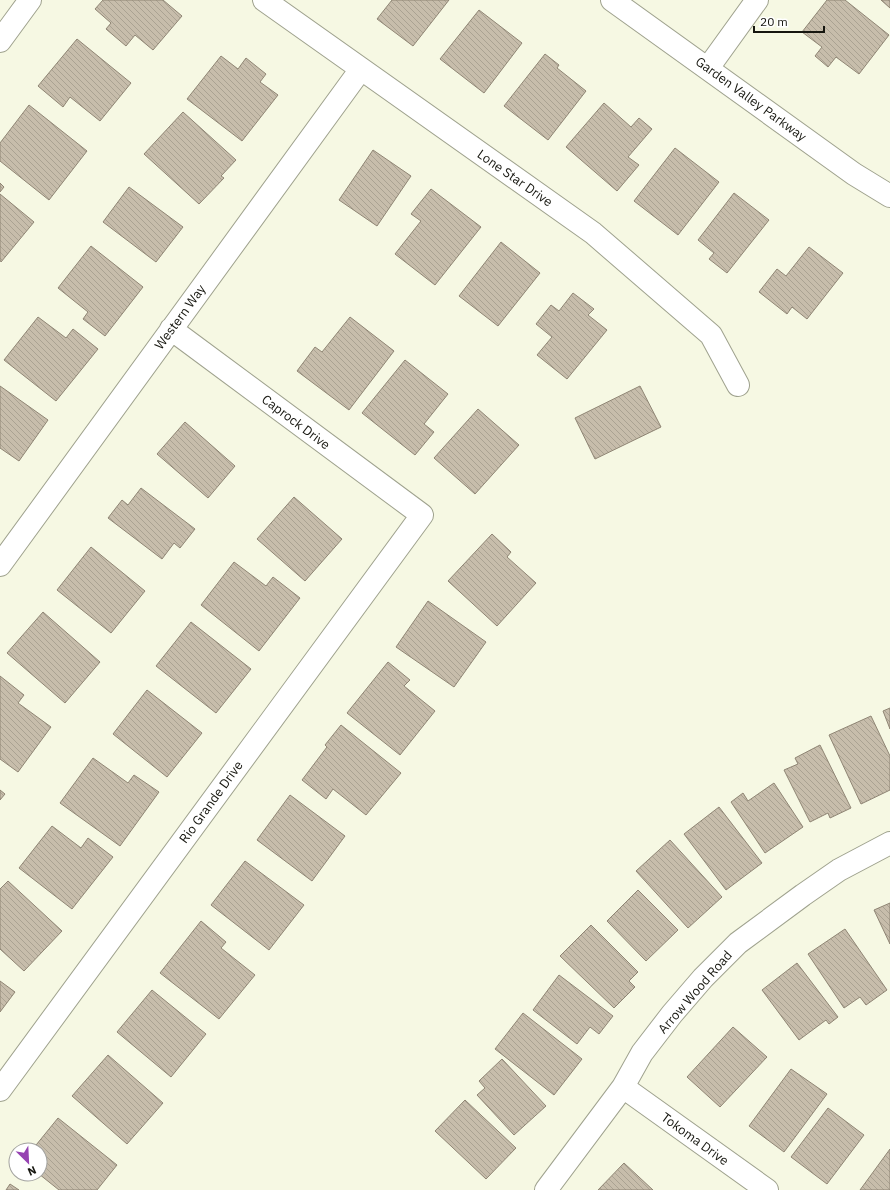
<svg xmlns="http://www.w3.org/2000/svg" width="890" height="1190" font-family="'IBM Plex Sans',sans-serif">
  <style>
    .building { fill: url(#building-back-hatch); stroke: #8f8574 }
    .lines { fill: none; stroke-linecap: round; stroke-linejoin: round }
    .street-casing { stroke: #9fa28e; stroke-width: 24 }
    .secondary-casing { stroke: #9fa28e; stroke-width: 24 }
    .street { stroke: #fff; stroke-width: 22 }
    .secondary { stroke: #fff; stroke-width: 22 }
    .labels { text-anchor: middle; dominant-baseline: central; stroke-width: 4; stroke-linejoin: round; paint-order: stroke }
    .street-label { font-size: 13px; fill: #16160f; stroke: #fff }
  </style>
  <defs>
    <pattern id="building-back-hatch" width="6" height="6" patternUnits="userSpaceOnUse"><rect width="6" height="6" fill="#c7bdab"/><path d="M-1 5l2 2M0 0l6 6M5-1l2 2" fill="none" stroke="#aaa292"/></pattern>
  </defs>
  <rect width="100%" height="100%" fill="#f6f8e3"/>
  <path class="building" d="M 103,0 L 163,0 L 182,16 L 153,50 L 135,35 L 126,46 L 106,29 L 111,23 L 95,9 Z
    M 392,0 L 449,0 L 413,46 L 377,19 Z
    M 827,0 L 845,0 L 889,35 L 859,74 L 836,57 L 828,67 L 815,56 L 822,47 L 802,32 Z
    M 881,0 L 890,0 L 890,8 Z
    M 479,10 L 522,43 L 484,93 L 440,59 Z
    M 77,39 L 131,83 L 100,121 L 70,97 L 63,107 L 38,86 Z
    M 545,54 L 559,65 L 557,68 L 586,91 L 548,140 L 504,106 Z
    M 221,56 L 238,69 L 246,58 L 266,74 L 260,82 L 278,95 L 242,141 L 187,99 Z
    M 604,103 L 631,127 L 639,118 L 652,129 L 628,157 L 639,165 L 617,191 L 566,147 Z
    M 29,105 L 87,151 L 49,200 L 0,161 L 0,143 Z
    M 183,112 L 236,160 L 221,176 L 224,178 L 199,204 L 144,154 Z
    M 675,148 L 719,182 L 678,235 L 634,201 Z
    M 373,150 L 411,176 L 377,226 L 339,200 Z
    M 0,183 L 4,187 L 0,192 Z
    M 129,187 L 183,227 L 156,262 L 103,222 Z
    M 431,189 L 481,227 L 435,285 L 395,254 L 421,221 L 411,214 Z
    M 734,193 L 769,220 L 727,273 L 709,259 L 714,253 L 698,240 Z
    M 0,194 L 34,222 L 1,262 L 0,260 Z
    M 501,242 L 540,273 L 498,326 L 459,296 Z
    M 91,246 L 143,287 L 105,336 L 83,319 L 88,312 L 58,288 Z
    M 809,247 L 843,273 L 807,319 L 792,307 L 787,314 L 759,292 L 777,269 L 786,276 Z
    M 573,293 L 594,309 L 588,315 L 607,330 L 567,379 L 537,355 L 552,337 L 536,324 L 551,305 L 559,311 Z
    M 38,317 L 66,338 L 73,329 L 98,349 L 56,401 L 4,360 Z
    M 350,317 L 394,351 L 349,410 L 297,371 L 315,347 L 322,352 Z
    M 405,360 L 448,394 L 424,424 L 434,432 L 415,455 L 362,413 Z
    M 0,386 L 48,420 L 19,461 L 0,448 Z
    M 640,386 L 661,427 L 595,459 L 575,418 Z
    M 478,409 L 519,445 L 475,494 L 434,458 Z
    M 185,422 L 235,466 L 208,498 L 157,454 Z
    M 141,488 L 195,529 L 180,548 L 174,543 L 162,559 L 108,518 L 122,500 L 128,505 Z
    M 294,497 L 342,539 L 305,581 L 257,539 Z
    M 492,534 L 511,552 L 507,557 L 536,583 L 497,626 L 448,581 Z
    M 91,547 L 145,591 L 111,633 L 57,590 Z
    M 234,562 L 266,586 L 273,577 L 300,598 L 259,651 L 201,605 Z
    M 428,601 L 486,642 L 454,687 L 396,647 Z
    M 43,612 L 100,662 L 65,703 L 7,653 Z
    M 191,622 L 251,669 L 216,713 L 156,666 Z
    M 388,662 L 410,680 L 404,686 L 435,711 L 400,755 L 347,713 Z
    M 0,676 L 24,695 L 18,703 L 51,727 L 18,772 L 0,759 Z
    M 147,690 L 202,733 L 167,777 L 113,734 Z
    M 890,708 L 890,729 L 883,711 Z
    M 871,716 L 890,756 L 890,790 L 861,804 L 829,735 Z
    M 341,725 L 401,773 L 366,815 L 333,789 L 326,799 L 302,780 L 327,747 L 325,745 Z
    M 820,745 L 851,808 L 830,818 L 828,813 L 810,822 L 784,770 L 798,764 L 795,758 Z
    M 93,758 L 128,783 L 134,775 L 159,792 L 120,846 L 60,803 Z
    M 774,783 L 803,827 L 765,853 L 731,802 L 743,793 L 748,801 Z
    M 0,790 L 5,794 L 0,800 Z
    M 290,795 L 345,836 L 312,881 L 257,840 Z
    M 719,807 L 762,863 L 726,890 L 684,834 Z
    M 52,826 L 81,848 L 88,838 L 113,857 L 72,909 L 19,868 Z
    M 670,840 L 722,897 L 688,928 L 636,871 Z
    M 245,861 L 304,905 L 269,950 L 211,905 Z
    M 8,881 L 62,931 L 24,971 L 0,949 L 0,889 Z
    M 638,890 L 678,930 L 646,961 L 607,921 Z
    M 890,903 L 890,944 L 874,910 Z
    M 201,921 L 226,942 L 221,948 L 255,975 L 219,1019 L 160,973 Z
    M 591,925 L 638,972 L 629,981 L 635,987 L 614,1008 L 560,956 Z
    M 845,929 L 887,990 L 866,1005 L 860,997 L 844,1008 L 808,954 Z
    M 797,963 L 838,1017 L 829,1024 L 826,1020 L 799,1040 L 762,990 Z
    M 559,975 L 613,1016 L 599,1034 L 590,1027 L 577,1044 L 533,1010 Z
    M 0,981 L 15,992 L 0,1012 Z
    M 152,990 L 206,1034 L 171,1077 L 117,1032 Z
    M 523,1013 L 582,1059 L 554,1095 L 495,1049 Z
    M 733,1027 L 767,1057 L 720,1107 L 687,1077 Z
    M 108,1055 L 163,1103 L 127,1144 L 72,1096 Z
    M 502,1059 L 546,1106 L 514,1135 L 477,1095 L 485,1088 L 479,1081 Z
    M 791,1069 L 827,1094 L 784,1152 L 749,1126 Z
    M 465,1100 L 516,1148 L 486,1179 L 435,1131 Z
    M 828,1108 L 864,1135 L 827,1184 L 791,1157 Z
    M 58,1118 L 117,1165 L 97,1190 L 59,1190 L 39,1174 L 40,1150 L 32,1150 Z
    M 890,1149 L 890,1190 L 860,1190 Z
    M 624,1163 L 653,1190 L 598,1190 Z
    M 10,1184 L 19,1190 L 6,1190 Z"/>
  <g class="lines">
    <defs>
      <path id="street" d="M 264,0 L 593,233 L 711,335 L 738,385
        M 0,41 L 30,0
        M 708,68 L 757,0
        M 0,565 L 361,69
        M 623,1087 L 767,1190
        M 0,1090 L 422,515 L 171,329
        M 546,1190 L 623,1087 L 642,1053 L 672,1014 L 703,978 L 738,943 L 803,895 L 839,870 L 890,843"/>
      <path id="secondary" d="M 612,0 L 854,174 L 890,196"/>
    </defs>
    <use href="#street" class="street-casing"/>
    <use href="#secondary" class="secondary-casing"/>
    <use href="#street" class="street"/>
    <use href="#secondary" class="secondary"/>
  </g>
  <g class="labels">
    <g class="street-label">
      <text transform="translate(751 99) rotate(36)">Garden Valley Parkway</text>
      <text transform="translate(515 178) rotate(35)">Lone Star Drive</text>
      <text transform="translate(180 317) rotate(-54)">Western Way</text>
      <text transform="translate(296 422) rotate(37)">Caprock Drive</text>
      <text transform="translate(211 802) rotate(-54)">Rio Grande Drive</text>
      <text transform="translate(695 992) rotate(-49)">Arrow Wood Road</text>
      <text transform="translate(695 1139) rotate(36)">Tokoma Drive</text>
    </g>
  </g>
  <g transform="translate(28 1162) rotate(156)"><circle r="19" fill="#ffffff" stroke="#a2a29f"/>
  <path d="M0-3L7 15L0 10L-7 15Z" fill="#9643b2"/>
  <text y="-6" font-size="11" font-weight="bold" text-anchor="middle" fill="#16160f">N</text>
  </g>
  <path d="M754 26v6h70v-6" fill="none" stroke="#16160f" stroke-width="2"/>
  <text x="760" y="26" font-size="12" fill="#16160f" stroke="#ffffff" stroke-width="3" paint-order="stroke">20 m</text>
</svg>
